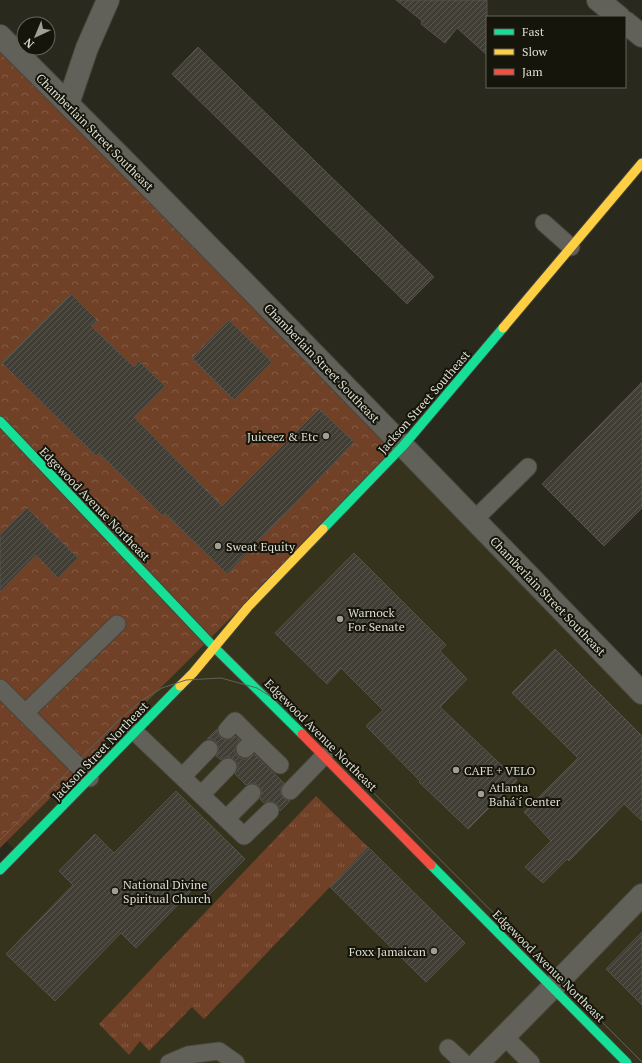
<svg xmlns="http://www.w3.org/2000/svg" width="642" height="1063" font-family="'PT Serif',serif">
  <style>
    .built { fill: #35331b }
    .grass { fill: url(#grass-tufts) }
    .forest { fill: url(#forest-crowns) }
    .building { fill: url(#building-hatch); stroke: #55524a }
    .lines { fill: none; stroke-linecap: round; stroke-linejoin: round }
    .lane-casing { stroke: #46463c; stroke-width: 19 }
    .street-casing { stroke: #46463c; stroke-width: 24 }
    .fast-casing { stroke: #46463c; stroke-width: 11 }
    .slow-casing { stroke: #46463c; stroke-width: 11 }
    .jam-casing { stroke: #46463c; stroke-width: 11 }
    .lane { stroke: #616159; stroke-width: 17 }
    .street { stroke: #616159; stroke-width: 22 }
    .fast { stroke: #16e098; stroke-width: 9 }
    .slow { stroke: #ffcf43; stroke-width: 9 }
    .jam { stroke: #f24e42; stroke-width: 9 }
    .tram { stroke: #62625a; stroke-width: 1 }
    .poi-dot { fill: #9f9f92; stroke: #15150c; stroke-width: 1.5 }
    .labels { text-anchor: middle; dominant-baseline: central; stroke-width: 4; stroke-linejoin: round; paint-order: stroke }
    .street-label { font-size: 12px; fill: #deded1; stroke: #15150c }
    .poi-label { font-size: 12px; fill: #deded1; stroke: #15150c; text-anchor: start }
  </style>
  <defs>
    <pattern id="grass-tufts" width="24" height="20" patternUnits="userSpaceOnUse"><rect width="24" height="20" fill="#704127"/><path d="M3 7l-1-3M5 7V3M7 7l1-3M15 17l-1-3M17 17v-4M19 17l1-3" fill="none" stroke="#845c45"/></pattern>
    <pattern id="forest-crowns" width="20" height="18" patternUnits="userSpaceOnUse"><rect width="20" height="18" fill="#704127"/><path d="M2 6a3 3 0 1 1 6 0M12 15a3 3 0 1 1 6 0" fill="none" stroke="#845c45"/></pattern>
    <pattern id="building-hatch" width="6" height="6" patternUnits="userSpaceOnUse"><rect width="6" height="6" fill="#413e36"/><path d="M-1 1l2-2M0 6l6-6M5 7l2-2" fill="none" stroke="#5c5952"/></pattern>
  </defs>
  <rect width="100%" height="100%" fill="#29291e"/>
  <path class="built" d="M 403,446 L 642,693 L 642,1063 L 0,1063 L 0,871 L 18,853 L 0,835 Z"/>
  <path class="grass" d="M 316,796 L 368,847 L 204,1019 L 192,1007 L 149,1051 L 140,1041 L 129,1055 L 99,1024 Z"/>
  <path class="forest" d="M 0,40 L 403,446 L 0,848 Z"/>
  <path class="building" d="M 396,0 L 487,0 L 487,55 L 457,28 L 445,43 L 421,24 L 422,21 Z
    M 198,47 L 434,277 L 407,304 L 172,74 Z
    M 71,294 L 97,320 L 91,326 L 134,367 L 139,361 L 165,386 L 134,417 L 222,506 L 319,409 L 354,442 L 227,574 L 165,513 L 163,516 L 99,453 L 96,456 L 2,363 Z
    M 229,320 L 272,362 L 234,400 L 192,358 Z
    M 642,382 L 642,508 L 604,546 L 542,484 Z
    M 27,508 L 78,558 L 58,578 L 36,555 L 0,592 L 0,535 Z
    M 354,553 L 446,645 L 440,651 L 467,679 L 440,707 L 517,780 L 468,829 L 419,782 L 420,781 L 366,726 L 383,710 L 341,668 L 327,684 L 275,633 Z
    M 555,649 L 642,736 L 642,821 L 624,804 L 569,861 L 567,859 L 543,883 L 525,867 L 551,841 L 524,812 L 578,758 L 512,693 Z
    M 217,729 L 218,734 L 220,737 L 225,740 L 230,739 L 235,736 L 240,740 L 235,747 L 235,752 L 238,756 L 242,759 L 247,759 L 254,754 L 284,783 L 280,788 L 281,794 L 283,798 L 290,801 L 280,811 L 277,804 L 273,802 L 268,801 L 264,803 L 260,799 L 262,791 L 259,786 L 254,783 L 246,785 L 235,774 L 238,770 L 238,765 L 235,760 L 230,757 L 226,757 L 221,760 L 216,756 L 219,751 L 218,746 L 216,742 L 212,739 L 207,739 Z
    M 176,791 L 245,859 L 208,896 L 197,885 L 136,948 L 121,933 L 55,1001 L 6,954 L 73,885 L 59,871 L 95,834 L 114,853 Z
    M 368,847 L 465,943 L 426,982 L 330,887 Z
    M 642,932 L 642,1005 L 606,969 Z"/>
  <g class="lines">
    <defs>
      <path id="lane" d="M 544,223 L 571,247
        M 474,520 L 528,467
        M 0,688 L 90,778
        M 25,713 L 117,624
        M 227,730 L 235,721 L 254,740
        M 135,732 L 244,836 L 270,811
        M 245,749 L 254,740 L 280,765
        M 182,777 L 209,749
        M 290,791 L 324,756
        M 201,795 L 228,767
        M 226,819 L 252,793
        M 504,1036 L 531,1063
        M 448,1048 L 464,1063
        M 169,1063 L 188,1055 L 219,1051 L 236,1063"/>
      <path id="street" d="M 598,0 L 619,17
        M 625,22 L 642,36
        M 0,36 C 217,252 429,473 642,693
        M 68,104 L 87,48 L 108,0
        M 478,1063 L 553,987 L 642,895"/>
      <path id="fast" d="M 0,421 L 214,647 L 302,734
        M 323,529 L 403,446 L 503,328
        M 431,865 L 627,1063
        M 0,870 L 180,686"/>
      <path id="slow" d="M 503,328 L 642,163
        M 180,686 L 193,673 L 248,607 L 323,529"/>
      <path id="jam" d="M 302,734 L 431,865"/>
    </defs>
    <use href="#lane" class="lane-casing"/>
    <use href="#street" class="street-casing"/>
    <use href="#fast" class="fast-casing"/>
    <use href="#slow" class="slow-casing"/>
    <use href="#jam" class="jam-casing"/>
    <use href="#lane" class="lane"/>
    <use href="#street" class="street"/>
    <use href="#fast" class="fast"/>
    <use href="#slow" class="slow"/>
    <use href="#jam" class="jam"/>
    <path class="tram" d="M 0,840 L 116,723 L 141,701 L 162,688 L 186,680 L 221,678 L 257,688 L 279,702 L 297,716 L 642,1062"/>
  </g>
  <g class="poi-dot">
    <circle cx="326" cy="436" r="4"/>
    <circle cx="218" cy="546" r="4"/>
    <circle cx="340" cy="619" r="4"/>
    <circle cx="456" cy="770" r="4"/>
    <circle cx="481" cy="794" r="4"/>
    <circle cx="115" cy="891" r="4"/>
    <circle cx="434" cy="951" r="4"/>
  </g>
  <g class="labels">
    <g class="street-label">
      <text transform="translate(95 132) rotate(45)">Chamberlain Street Southeast</text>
      <text transform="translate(322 363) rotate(46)">Chamberlain Street Southeast</text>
      <text transform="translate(424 402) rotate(-49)">Jackson Street Southeast</text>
      <text transform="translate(95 504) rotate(46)">Edgewood Avenue Northeast</text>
      <text transform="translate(548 596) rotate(46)">Chamberlain Street Southeast</text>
      <text transform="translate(321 735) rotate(45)">Edgewood Avenue Northeast</text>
      <text transform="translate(100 751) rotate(-46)">Jackson Street Northeast</text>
      <text transform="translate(549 966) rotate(45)">Edgewood Avenue Northeast</text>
    </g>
    <g class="poi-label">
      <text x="318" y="436" text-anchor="end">Juiceez &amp; Etc</text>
      <text x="226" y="546">Sweat Equity</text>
      <text x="348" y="612">Warnock<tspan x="348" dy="14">For Senate</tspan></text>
      <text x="464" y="770">CAFE + VELO</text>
      <text x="489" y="787">Atlanta<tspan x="489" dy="14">Bahá'í Center</tspan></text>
      <text x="123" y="884">National Divine<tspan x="123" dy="14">Spiritual Church</tspan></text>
      <text x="426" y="951" text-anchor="end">Foxx Jamaican</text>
    </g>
  </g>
  <rect x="486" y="16" width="140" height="72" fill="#15150c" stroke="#65655b"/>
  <rect x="494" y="29" width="20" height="6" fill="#16e098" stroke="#65655b"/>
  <text x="522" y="36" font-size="12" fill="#deded1">Fast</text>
  <rect x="494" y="49" width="20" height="6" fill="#ffcf43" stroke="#65655b"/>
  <text x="522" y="56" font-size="12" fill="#deded1">Slow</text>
  <rect x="494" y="69" width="20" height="6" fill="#f24e42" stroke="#65655b"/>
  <text x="522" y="76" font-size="12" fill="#deded1">Jam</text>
  <g transform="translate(36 36) rotate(224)"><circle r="19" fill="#15150c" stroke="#65655b"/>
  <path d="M0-3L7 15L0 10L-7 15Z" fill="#9f9f92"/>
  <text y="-6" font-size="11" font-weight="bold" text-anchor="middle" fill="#deded1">N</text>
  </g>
</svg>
